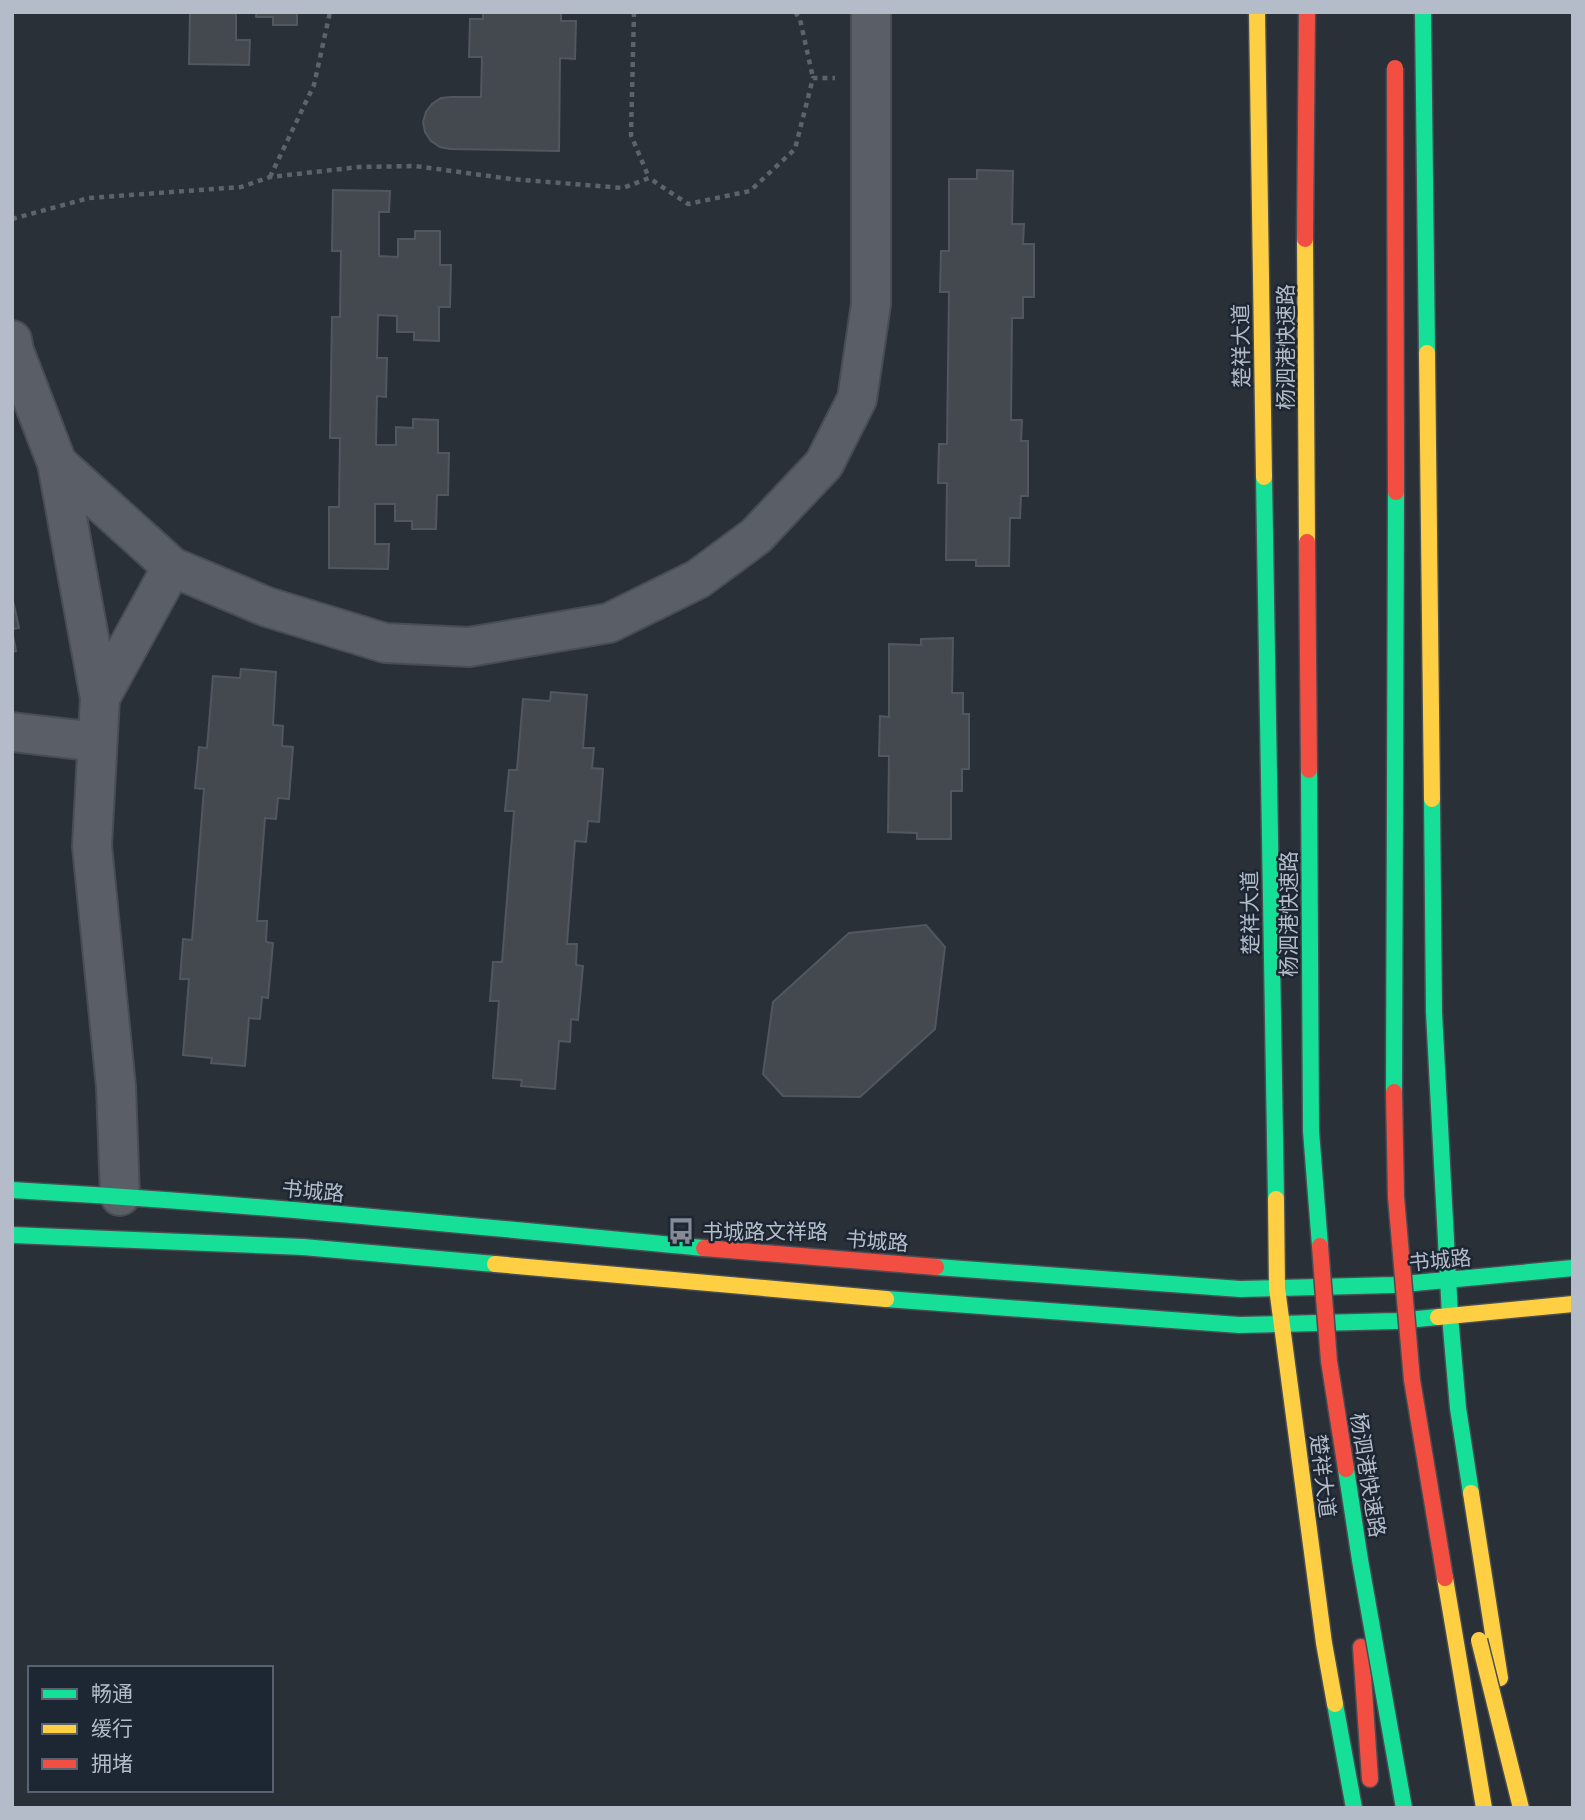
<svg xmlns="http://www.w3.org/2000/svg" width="1585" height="1820" font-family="Poppins,'Noto Sans SC',sans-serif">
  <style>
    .building { fill: #444950; stroke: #52575f; stroke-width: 2 }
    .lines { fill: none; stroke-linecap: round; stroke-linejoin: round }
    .street-casing { stroke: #484c53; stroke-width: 42 }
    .fast-casing { stroke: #484c53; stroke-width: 19 }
    .slow-casing { stroke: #484c53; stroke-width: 19 }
    .jam-casing { stroke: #484c53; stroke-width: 19 }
    .path { stroke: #5d636a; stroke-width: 4.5; stroke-dasharray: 5 5; stroke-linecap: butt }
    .street { stroke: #5a5e66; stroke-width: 38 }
    .fast { stroke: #16e098; stroke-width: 16 }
    .slow { stroke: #ffcf43; stroke-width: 16 }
    .jam { stroke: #f24e42; stroke-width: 16 }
    .fast-bridge-casing { stroke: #474c53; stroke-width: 19; stroke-linecap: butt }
    .slow-bridge-casing { stroke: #474c53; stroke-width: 19; stroke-linecap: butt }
    .jam-bridge-casing { stroke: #474c53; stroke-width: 19; stroke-linecap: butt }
    .fast-bridge { stroke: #16e098; stroke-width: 16 }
    .slow-bridge { stroke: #ffcf43; stroke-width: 16 }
    .jam-bridge { stroke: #f24e42; stroke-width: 16 }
    .labels { text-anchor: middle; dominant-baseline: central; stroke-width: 5; stroke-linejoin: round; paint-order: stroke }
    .street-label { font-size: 21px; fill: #b4bcc9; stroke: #1d2633 }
    .poi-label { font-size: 21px; fill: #b4bcc9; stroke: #1d2633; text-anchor: start }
  </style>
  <rect width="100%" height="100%" fill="#2a3038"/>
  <path class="building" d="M 190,12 L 236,12 L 236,40 L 250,40 L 249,65 L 189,64 Z
    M 256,12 L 297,12 L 297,25 L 273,25 L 273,17 L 256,17 Z
    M 483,12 L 561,12 L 561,21 L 576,21 L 575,59 L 560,58 L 559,151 L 450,149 L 440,147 L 431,141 L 425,132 L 423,122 L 426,112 L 432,104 L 441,98 L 451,97 L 481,97 L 482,57 L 469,57 L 470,19 L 483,19 Z
    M 977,170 L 1013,171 L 1012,224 L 1024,224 L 1023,244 L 1034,244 L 1034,297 L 1023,297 L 1023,318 L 1012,318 L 1011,420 L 1022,420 L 1021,441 L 1028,441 L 1028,496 L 1021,496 L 1020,518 L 1010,518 L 1009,566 L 976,566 L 976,560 L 946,560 L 947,483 L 938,483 L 939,444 L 947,444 L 949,292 L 940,292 L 941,251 L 949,251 L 949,179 L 977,179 Z
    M 333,190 L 390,191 L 389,212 L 379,212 L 379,256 L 398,257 L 398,239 L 415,239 L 415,231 L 440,231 L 440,265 L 451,265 L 450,307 L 439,307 L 439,341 L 414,340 L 414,332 L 397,332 L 397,316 L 378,315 L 377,358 L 387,358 L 386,397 L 377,396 L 376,445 L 396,445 L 396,427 L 413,428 L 413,419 L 438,420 L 438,453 L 449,453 L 448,495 L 437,495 L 436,529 L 412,529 L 412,521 L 395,521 L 395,504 L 375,504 L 375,544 L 389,544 L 388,569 L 329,568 L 329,507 L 339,507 L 340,438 L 330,438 L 332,317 L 340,317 L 341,251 L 332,251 Z
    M 12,596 L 19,628 L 12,629 Z
    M 12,630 L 16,651 L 12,652 Z
    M 953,638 L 952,693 L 963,693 L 963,714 L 969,714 L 969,769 L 962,769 L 962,791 L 951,791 L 951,839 L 917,839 L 917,833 L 888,832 L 889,756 L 879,756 L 880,716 L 889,717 L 889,644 L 921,645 L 921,639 Z
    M 241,669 L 276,672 L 273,725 L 283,726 L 282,746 L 293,747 L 289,799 L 278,798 L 276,819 L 265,818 L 257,921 L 267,921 L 266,942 L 273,943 L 268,998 L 262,997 L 260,1019 L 249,1018 L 245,1066 L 211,1063 L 212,1058 L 183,1055 L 189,979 L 180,979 L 183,939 L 192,940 L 204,789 L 195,788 L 199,747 L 207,748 L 213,676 L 240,678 Z
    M 551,692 L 587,695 L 583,748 L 594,748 L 592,768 L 603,769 L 599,822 L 588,821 L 586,842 L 575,841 L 567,944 L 577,944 L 576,965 L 583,966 L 578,1020 L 571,1019 L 570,1042 L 559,1041 L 555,1089 L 521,1086 L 522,1080 L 493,1078 L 499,1001 L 490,1001 L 493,962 L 502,962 L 514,811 L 505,811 L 509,770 L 517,770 L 523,699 L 550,701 Z
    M 926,925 L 945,947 L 935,1029 L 860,1097 L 783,1096 L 763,1074 L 773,1002 L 849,933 Z"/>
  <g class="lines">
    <defs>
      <path id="street" d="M 12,340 L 14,351 L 57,463 L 100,698 L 92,846 L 116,1087 L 120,1196
        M 57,463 L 172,567 L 267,607 L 385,643 L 469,647 L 609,623 L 698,579 L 756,536 L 824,464 L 857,399 L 871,304 L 871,12
        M 100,698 L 172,567
        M 12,732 L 97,742"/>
      <path id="fast" d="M 1423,12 L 1427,353
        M 1264,477 L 1276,1199
        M 1432,799 L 1434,1012 L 1450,1316 L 1458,1408 L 1471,1493
        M 12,1190 C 243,1203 473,1226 704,1248
        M 12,1235 L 303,1247 L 495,1264
        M 936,1267 L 1240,1289 L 1393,1285 L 1573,1268
        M 886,1299 L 1239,1325 L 1396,1321 L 1438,1317
        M 1335,1704 L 1354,1808"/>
      <path id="slow" d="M 1257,12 L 1264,477
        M 1427,353 L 1432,799
        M 1276,1199 L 1277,1288 L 1324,1643 L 1335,1704
        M 495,1264 L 886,1299
        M 1438,1317 L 1573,1304
        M 1471,1493 L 1500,1678"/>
      <path id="jam" d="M 704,1248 L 936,1267
        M 1361,1647 L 1370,1779"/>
    </defs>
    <use href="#street" class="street-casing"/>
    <use href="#fast" class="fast-casing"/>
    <use href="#slow" class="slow-casing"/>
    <use href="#jam" class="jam-casing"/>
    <path class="path" d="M 634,12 L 631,135 L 649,178
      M 795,12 L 800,19 L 813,78
      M 270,177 L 314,85 L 330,12
      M 12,219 L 89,198 L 241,187 L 270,177 L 359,167 L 415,166 L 511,179 L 623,188 L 649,178 L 688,204 L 750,191 L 795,149 L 813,78 L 835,78"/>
    <use href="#street" class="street"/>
    <use href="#fast" class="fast"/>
    <use href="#slow" class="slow"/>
    <use href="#jam" class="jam"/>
    <defs>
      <path id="fast-bridge" d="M 1309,770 L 1311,1131 L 1320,1246
        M 1394,1092 L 1396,492
        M 1346,1469 L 1360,1560 L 1404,1808"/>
      <path id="slow-bridge" d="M 1305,239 L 1307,542
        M 1445,1578 L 1484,1808
        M 1479,1640 L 1521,1808"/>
      <path id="jam-bridge" d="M 1395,68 L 1396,492
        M 1305,239 L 1307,12
        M 1307,542 L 1309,770
        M 1394,1092 L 1396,1197 L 1412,1380 L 1445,1578
        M 1320,1246 L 1329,1361 L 1346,1469"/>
    </defs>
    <use href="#fast-bridge" class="fast-bridge-casing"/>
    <use href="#slow-bridge" class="slow-bridge-casing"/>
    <use href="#jam-bridge" class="jam-bridge-casing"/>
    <use href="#fast-bridge" class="fast-bridge"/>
    <use href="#slow-bridge" class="slow-bridge"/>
    <use href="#jam-bridge" class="jam-bridge"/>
  </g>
  <defs>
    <symbol id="bus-bare" viewBox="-9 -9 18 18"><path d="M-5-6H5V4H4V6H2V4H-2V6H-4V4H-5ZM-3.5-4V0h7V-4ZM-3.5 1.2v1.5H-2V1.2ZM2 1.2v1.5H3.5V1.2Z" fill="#848b96" stroke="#1d2633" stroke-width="2.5" paint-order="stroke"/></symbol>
  </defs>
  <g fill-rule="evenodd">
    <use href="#bus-bare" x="662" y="1212" width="38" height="38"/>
  </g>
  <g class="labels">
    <g class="street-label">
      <text transform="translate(1241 346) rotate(-91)">楚祥大道</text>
      <text transform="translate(1285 347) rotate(-90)">杨泗港快速路</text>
      <text transform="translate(1250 913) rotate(-91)">楚祥大道</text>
      <text transform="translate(1288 914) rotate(-90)">杨泗港快速路</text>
      <text transform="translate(313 1191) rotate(5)">书城路</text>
      <text transform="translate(877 1241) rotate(4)">书城路</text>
      <text transform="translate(1440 1260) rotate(-5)">书城路</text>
      <text transform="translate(1368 1475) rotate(81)">杨泗港快速路</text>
      <text transform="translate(1323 1476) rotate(83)">楚祥大道</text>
    </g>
    <g class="poi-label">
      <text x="702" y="1231">书城路文祥路</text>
    </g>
  </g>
  <rect width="1585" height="1820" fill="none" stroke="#b4bcc9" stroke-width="28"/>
  <rect x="28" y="1666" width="245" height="126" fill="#1d2633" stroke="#59626f" stroke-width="2"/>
  <rect x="42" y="1689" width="35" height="10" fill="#16e098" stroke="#59626f" stroke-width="2"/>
  <text x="91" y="1701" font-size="21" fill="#b4bcc9">畅通</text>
  <rect x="42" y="1724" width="35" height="10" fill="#ffcf43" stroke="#59626f" stroke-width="2"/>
  <text x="91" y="1736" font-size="21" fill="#b4bcc9">缓行</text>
  <rect x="42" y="1759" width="35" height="10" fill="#f24e42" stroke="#59626f" stroke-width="2"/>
  <text x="91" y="1771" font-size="21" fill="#b4bcc9">拥堵</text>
</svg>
